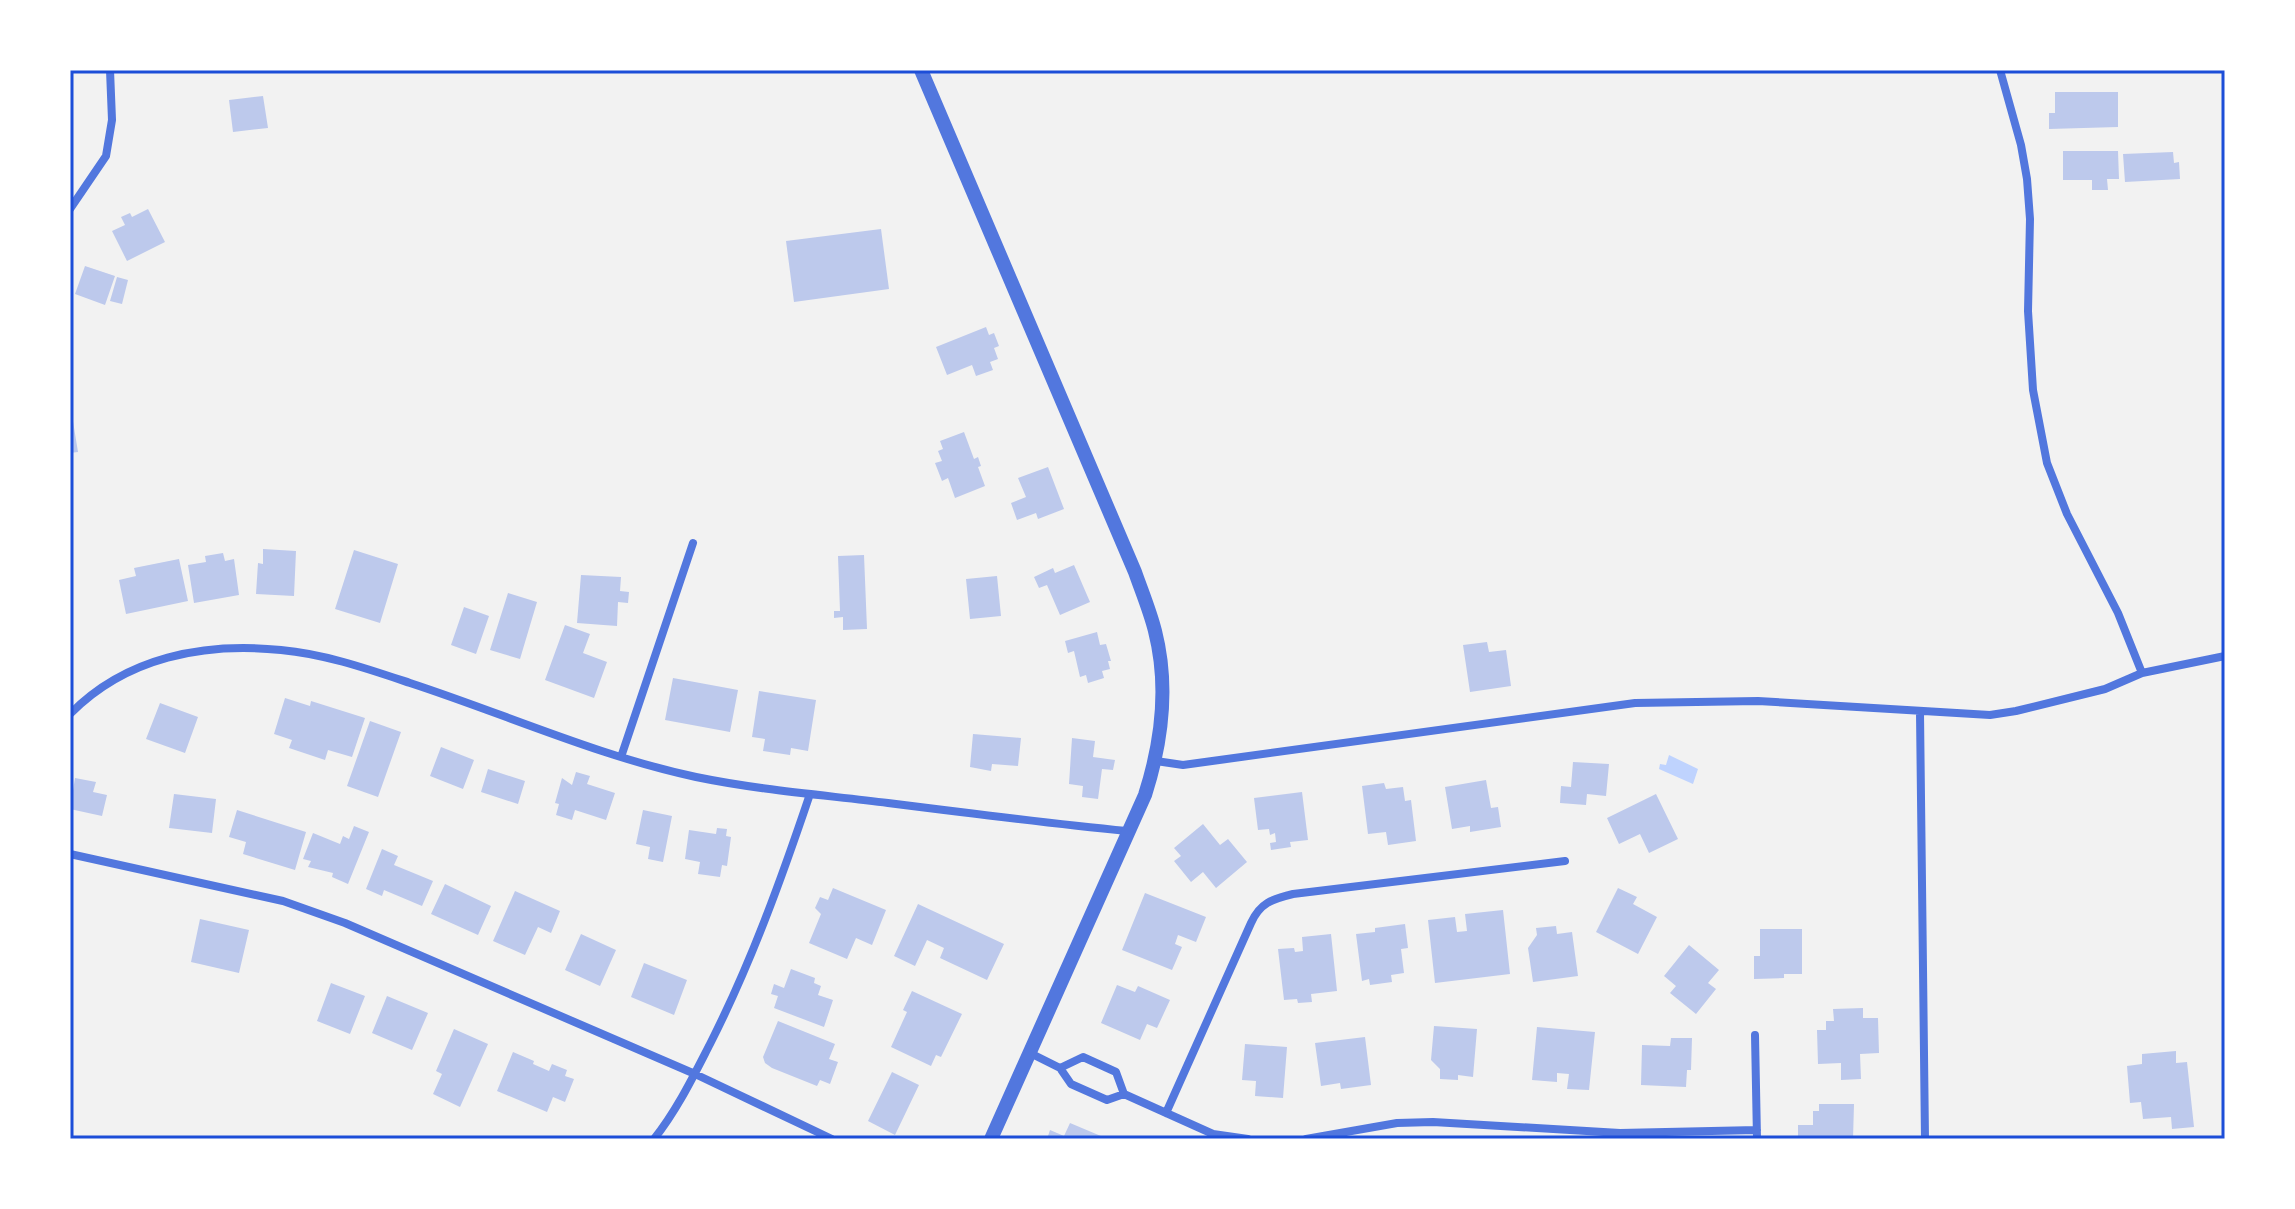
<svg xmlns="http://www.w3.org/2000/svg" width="2295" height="1209" font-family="'Fira Sans',sans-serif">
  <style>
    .water { fill: #bfd3fe }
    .building { fill: #bdc9ec }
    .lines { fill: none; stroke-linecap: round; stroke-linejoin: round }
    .minor { stroke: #5277de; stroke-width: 8 }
    .tertiary { stroke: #5277de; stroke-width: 14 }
    .neatline { fill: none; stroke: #1d4ed8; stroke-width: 3 }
  </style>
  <rect width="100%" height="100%" fill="#f2f2f2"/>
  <path class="water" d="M 1669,755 L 1698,769 L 1693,784 L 1659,769 L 1660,764 L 1666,765 Z"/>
  <path class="building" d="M 2055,92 L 2118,92 L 2118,127 L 2049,129 L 2049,113 L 2055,113 Z
    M 263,96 L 268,128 L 233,132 L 229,100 Z
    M 2063,151 L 2118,151 L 2119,179 L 2107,179 L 2108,190 L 2092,190 L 2092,180 L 2063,180 Z
    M 2173,152 L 2174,163 L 2179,162 L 2180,179 L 2125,182 L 2123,154 Z
    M 148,209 L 165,242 L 127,261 L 112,231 L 125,225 L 121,217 L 130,213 L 132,217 Z
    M 881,229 L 889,289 L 794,302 L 786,241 Z
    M 85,266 L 115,276 L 105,305 L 75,294 Z
    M 117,277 L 128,280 L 122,304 L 110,301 Z
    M 986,327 L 989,335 L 994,333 L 999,346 L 994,348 L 998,359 L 990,362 L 993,370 L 976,376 L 972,365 L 947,375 L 936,347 Z
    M 70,403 L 78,452 L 70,453 Z
    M 964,432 L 974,459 L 978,457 L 981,466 L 978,467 L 985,486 L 955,498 L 948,478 L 942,481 L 935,463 L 942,461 L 938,451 L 943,449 L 940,441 Z
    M 1048,467 L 1064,509 L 1038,519 L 1036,513 L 1017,520 L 1011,503 L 1026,497 L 1018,478 Z
    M 263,549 L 296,551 L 294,596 L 256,594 L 258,563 L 263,564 Z
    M 354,550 L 398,564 L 380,623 L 335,609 Z
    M 223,553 L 225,561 L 234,559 L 239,595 L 194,603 L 188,565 L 206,562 L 205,556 Z
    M 864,555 L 867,629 L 843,630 L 843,617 L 834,618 L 834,611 L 840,611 L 838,556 Z
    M 179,559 L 188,601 L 126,614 L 119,580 L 136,576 L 134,568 Z
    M 1074,565 L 1090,602 L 1060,615 L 1047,585 L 1039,588 L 1034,577 L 1053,568 L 1055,573 Z
    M 581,575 L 621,577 L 620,591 L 629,592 L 628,603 L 618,602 L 617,626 L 577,623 Z
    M 997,576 L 1001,616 L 970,619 L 966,579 Z
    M 508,593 L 537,602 L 520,659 L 490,650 Z
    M 464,607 L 489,616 L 476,654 L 451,645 Z
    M 565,625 L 590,634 L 583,653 L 607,662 L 594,698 L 545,680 Z
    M 1097,632 L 1100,645 L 1106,644 L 1111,661 L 1108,661 L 1110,669 L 1102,671 L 1104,678 L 1088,683 L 1086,675 L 1080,677 L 1074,651 L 1068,653 L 1065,641 Z
    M 1487,642 L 1489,652 L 1506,650 L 1511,686 L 1470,692 L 1463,645 Z
    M 673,678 L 738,690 L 730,732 L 665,720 Z
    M 759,691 L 816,700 L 808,751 L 791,748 L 790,755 L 763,751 L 765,739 L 752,737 Z
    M 285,698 L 310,706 L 311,701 L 365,718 L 352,757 L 328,750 L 325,760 L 289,748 L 292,740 L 274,734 Z
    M 160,703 L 198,717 L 185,753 L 146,739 Z
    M 370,721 L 401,732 L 378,797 L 347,786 Z
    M 973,734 L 1021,738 L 1018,766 L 992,764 L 991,771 L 970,767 Z
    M 1072,738 L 1095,741 L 1093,757 L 1115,760 L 1113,770 L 1102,769 L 1098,799 L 1082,797 L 1083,786 L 1069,784 Z
    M 441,747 L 474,760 L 463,789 L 430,776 Z
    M 1573,762 L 1609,764 L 1606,796 L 1587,794 L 1586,805 L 1560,803 L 1561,786 L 1571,787 Z
    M 488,769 L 525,781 L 518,804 L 481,792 Z
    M 576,772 L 590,776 L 587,784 L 615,793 L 606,820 L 575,810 L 572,820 L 556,815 L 559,804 L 555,803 L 562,778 L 572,785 Z
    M 75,778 L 96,782 L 93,792 L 107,795 L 102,816 L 70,809 Z
    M 1486,780 L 1491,808 L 1498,807 L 1501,827 L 1470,832 L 1470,826 L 1452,829 L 1445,787 Z
    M 1384,783 L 1386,789 L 1403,787 L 1405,801 L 1411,800 L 1416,841 L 1388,845 L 1386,832 L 1368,834 L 1362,786 Z
    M 1302,792 L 1308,840 L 1290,842 L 1291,847 L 1271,850 L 1270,843 L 1276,842 L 1275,833 L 1270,835 L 1269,829 L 1258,830 L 1254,798 Z
    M 174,794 L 216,799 L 212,833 L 169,828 Z
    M 1656,794 L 1678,839 L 1649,853 L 1640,834 L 1619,844 L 1607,818 Z
    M 237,810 L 306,832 L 295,870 L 243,854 L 246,842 L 229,837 Z
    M 643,810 L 672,816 L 663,862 L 648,859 L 650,847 L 636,844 Z
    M 1203,824 L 1220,845 L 1228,839 L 1247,862 L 1216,888 L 1203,872 L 1191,882 L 1174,861 L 1181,856 L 1174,848 Z
    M 354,826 L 369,832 L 348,884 L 332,877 L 333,873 L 308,867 L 311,861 L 303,859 L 313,833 L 340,844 L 343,836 L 349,839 Z
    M 717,828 L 727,829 L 726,836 L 731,837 L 727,866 L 722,865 L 720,877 L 698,874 L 700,862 L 685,859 L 689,830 L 716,834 Z
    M 382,849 L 398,856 L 394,865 L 433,881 L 422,906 L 384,890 L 382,896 L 366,889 Z
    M 445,884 L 491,906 L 478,935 L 431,914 Z
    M 833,888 L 886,910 L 872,945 L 856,938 L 847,959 L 809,943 L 821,914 L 815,908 L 820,897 L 828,900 Z
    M 1618,888 L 1637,897 L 1633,904 L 1657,917 L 1638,954 L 1596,932 Z
    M 515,891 L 560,911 L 551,933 L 538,927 L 525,955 L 493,941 Z
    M 1145,893 L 1206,917 L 1196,942 L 1178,935 L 1175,944 L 1182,947 L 1172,970 L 1122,950 Z
    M 918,904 L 1004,944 L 987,980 L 940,958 L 944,948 L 927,940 L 915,966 L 894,956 Z
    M 1503,910 L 1510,974 L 1435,983 L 1428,920 L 1455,917 L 1457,932 L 1467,931 L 1465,914 Z
    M 200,919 L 249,930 L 239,973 L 191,962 Z
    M 1405,924 L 1408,948 L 1401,949 L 1404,973 L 1391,975 L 1392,982 L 1370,985 L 1369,979 L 1362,981 L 1356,934 L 1375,932 L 1375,928 Z
    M 1556,926 L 1557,934 L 1572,932 L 1578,976 L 1533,982 L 1528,948 L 1537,935 L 1536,928 Z
    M 1760,929 L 1802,929 L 1802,974 L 1784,974 L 1784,978 L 1754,979 L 1754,956 L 1760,956 Z
    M 581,934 L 616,950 L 600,986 L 565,970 Z
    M 1331,934 L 1337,991 L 1311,994 L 1312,1002 L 1298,1003 L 1297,999 L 1284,1000 L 1278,949 L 1294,948 L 1295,952 L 1303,951 L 1302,937 Z
    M 1689,945 L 1719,970 L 1708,983 L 1716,989 L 1696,1014 L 1670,993 L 1676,986 L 1664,976 Z
    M 644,963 L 687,980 L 674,1015 L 631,997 Z
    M 791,969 L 815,978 L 814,983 L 821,986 L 818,995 L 833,1000 L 824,1027 L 774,1008 L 778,996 L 771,994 L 774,984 L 784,988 Z
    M 331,983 L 365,996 L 350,1034 L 317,1021 Z
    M 1117,985 L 1135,992 L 1138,986 L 1170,1000 L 1157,1028 L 1147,1024 L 1140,1040 L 1101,1023 Z
    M 912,991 L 962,1014 L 941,1057 L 936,1055 L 931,1066 L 891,1047 L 907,1012 L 903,1010 Z
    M 387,996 L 428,1013 L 412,1050 L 372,1033 Z
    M 1863,1008 L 1863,1018 L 1878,1018 L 1879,1053 L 1860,1054 L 1861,1079 L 1841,1080 L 1841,1063 L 1818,1064 L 1817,1030 L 1826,1030 L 1826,1021 L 1834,1021 L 1833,1009 Z
    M 778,1021 L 835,1044 L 829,1059 L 838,1062 L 830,1084 L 820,1080 L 817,1086 L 772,1068 L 765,1063 L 763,1057 Z
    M 1434,1026 L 1477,1029 L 1473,1077 L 1458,1075 L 1458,1080 L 1440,1079 L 1440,1069 L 1431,1060 Z
    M 1537,1027 L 1595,1032 L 1589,1090 L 1567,1089 L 1569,1074 L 1557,1073 L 1557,1082 L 1532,1080 Z
    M 454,1029 L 488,1044 L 460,1107 L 433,1094 L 442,1074 L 436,1071 Z
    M 1365,1037 L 1371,1085 L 1341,1089 L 1340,1083 L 1321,1086 L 1315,1043 Z
    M 1671,1038 L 1692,1038 L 1691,1070 L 1687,1070 L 1686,1087 L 1641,1085 L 1642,1045 L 1670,1046 Z
    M 1245,1044 L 1287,1047 L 1283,1098 L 1255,1096 L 1256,1081 L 1242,1080 Z
    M 2176,1051 L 2176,1063 L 2187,1062 L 2194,1127 L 2172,1129 L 2171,1117 L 2143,1119 L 2141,1102 L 2130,1103 L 2127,1066 L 2142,1064 L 2142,1054 Z
    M 513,1052 L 534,1061 L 533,1064 L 549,1071 L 552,1064 L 567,1070 L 565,1076 L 574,1079 L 565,1102 L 553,1097 L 547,1112 L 497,1091 Z
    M 892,1072 L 919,1085 L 895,1135 L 868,1121 Z
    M 1819,1104 L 1854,1104 L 1853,1139 L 1798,1139 L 1798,1125 L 1813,1125 L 1813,1111 L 1819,1111 Z
    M 1070,1123 L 1108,1139 L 1047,1139 L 1050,1130 L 1064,1136 Z"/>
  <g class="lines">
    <path class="minor" d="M 2000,70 L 2021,145 L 2027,179 L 2030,219 L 2028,311 L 2033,390 L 2047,463 L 2067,514 L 2118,613 L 2142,673
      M 70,209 L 106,156 L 112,120 L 110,70
      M 1920,713 L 1925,1139
      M 70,714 C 126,657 204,642 281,650 C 325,654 368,669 410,683 C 505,714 598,756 696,777 C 759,790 824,795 888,803 C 967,813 1047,823 1127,831
      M 621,757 L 693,543
      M 1156,761 L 1183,765 L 1635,703 L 1758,701 L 1990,715 L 2016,711 L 2105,689 L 2142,673 L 2225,656
      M 70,854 L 283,901 L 345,923 L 695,1074 L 832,1139
      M 1755,1035 L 1757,1139
      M 1030,1053 L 1060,1068 L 1071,1084 L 1107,1100 L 1124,1094 L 1213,1134 L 1248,1139
      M 1060,1068 L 1083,1057 L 1116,1072 L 1124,1094
      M 1166,1113 L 1251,923 C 1260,903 1272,899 1293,894 L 1565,861
      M 654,1139 C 677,1110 693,1077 710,1044 C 751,963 781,880 810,794
      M 1306,1139 L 1397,1123 L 1433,1122 L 1620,1133 L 1757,1130"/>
    <path class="tertiary" d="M 921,70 L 1135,572 C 1142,592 1150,611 1155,631 C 1169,686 1162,742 1145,795 L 991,1139"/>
  </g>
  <rect width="2295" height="1209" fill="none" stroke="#ffffff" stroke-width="144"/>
  <rect x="72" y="72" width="2151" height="1065" class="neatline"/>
</svg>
